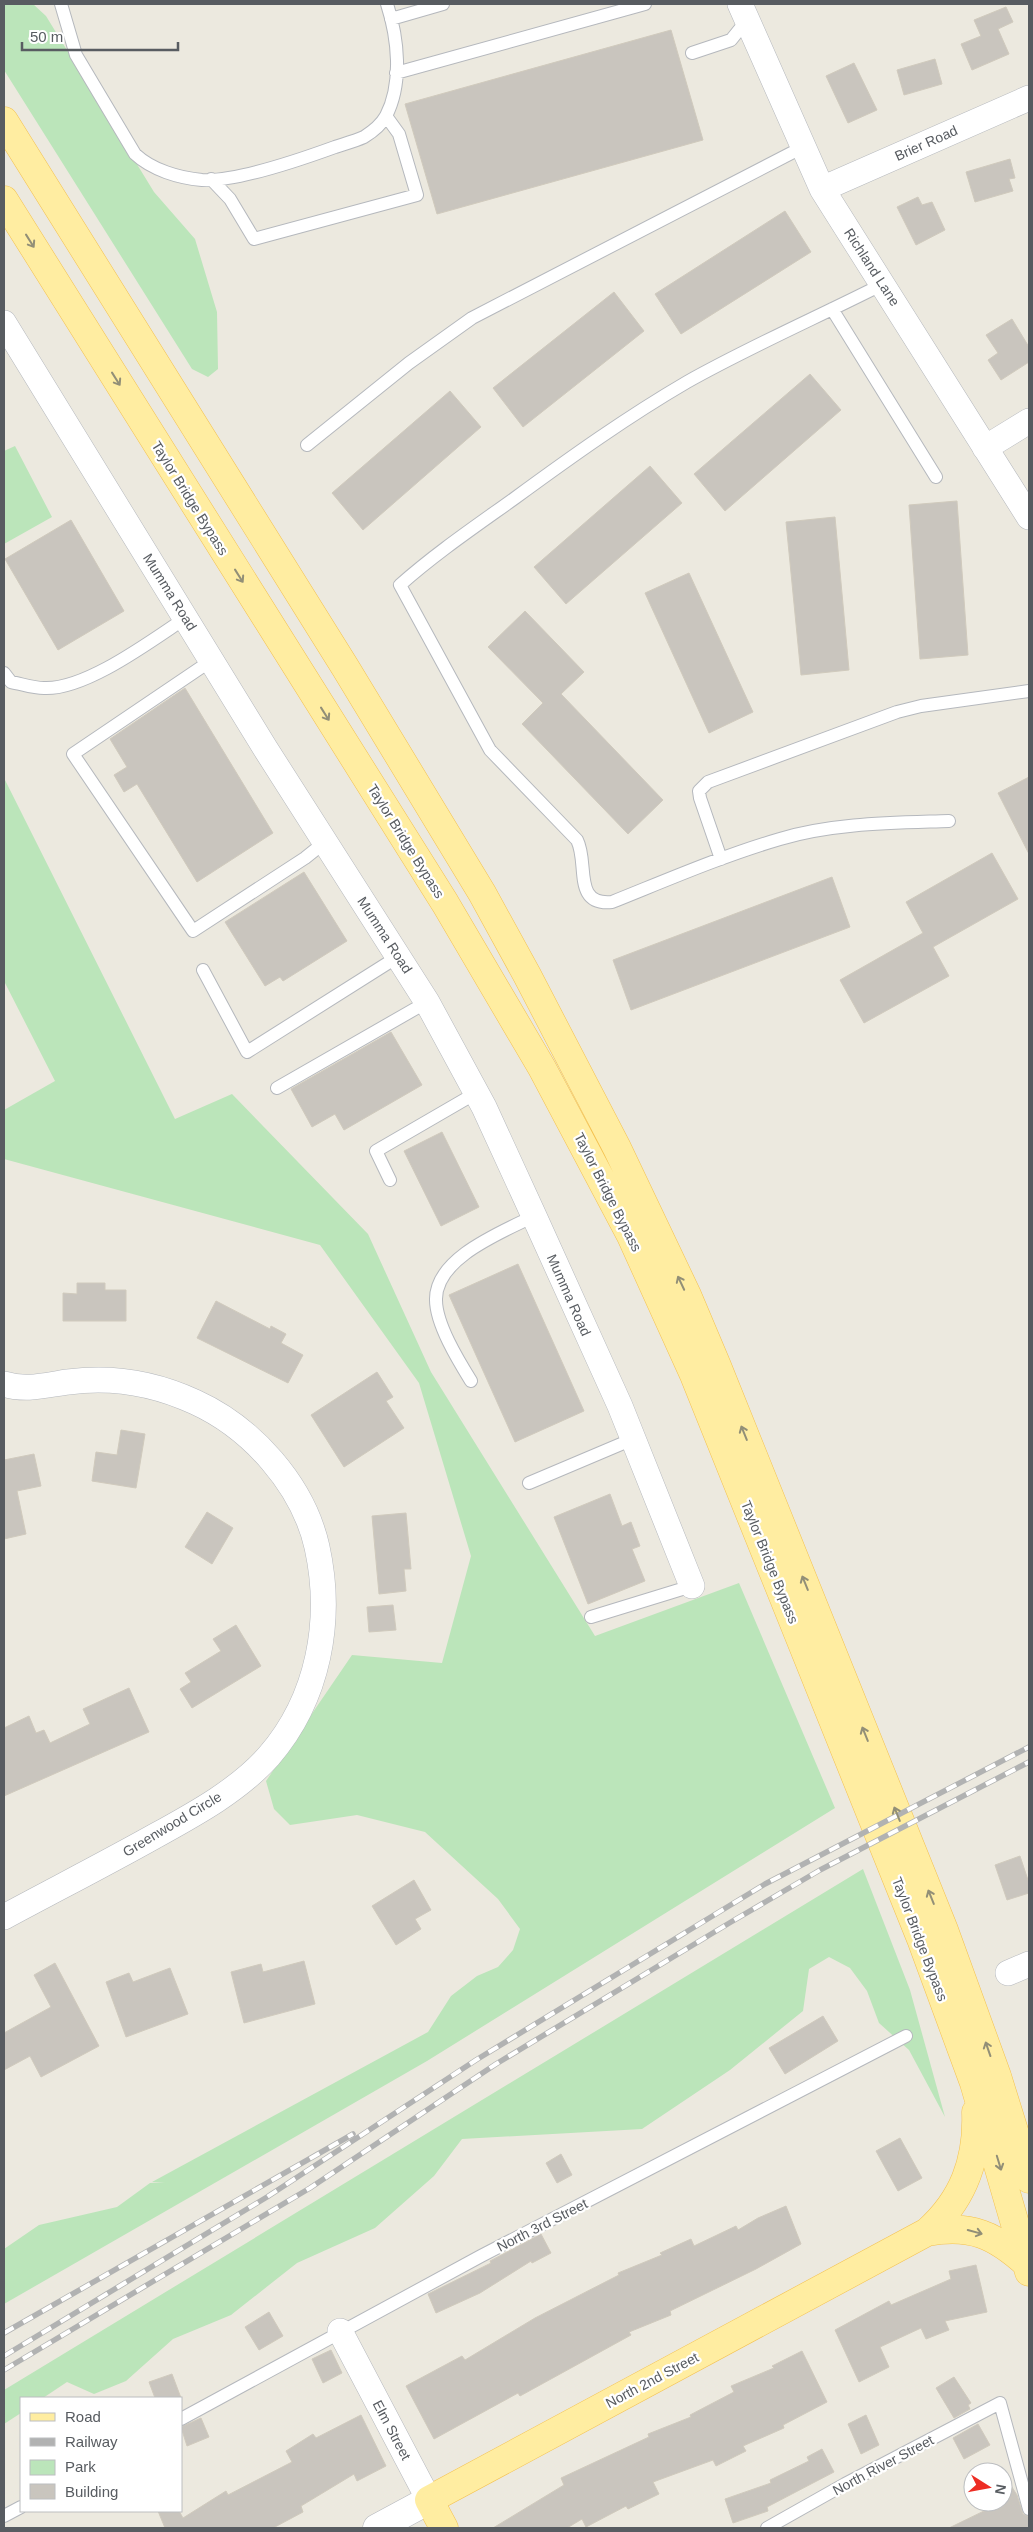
<svg xmlns="http://www.w3.org/2000/svg" width="1033" height="2532" font-family="Helvetica,sans-serif">
  <style>
    .green { fill: #bbe5ba }
    .building { fill: #c9c5be; stroke: #d0cabd }
    .lines { fill: none; stroke-linecap: round; stroke-linejoin: round }
    .service-casing { stroke: #b5b8bd; stroke-width: 14 }
    .minor-casing { stroke: #b5b8bd; stroke-width: 26 }
    .tertiary-casing { stroke: #b5b8bd; stroke-width: 29 }
    .primary-casing { stroke: #f4c14f; stroke-width: 29 }
    .service { stroke: #fff; stroke-width: 12 }
    .minor { stroke: #fff; stroke-width: 25 }
    .tertiary { stroke: #fff; stroke-width: 28 }
    .primary { stroke: #ffeda1; stroke-width: 28 }
    .rail-casing { stroke: #b1b2b2; stroke-width: 5.5 }
    .rail { stroke: #fff; stroke-width: 4; stroke-dasharray: 11; stroke-linecap: butt }
    .oneway { stroke: #928f77 }
    .labels { text-anchor: middle; dominant-baseline: central; stroke-width: 4.5; stroke-linejoin: round; paint-order: stroke }
    .street-label { font-size: 14px; fill: #585c61; stroke: #fff }
  </style>
  <rect width="100%" height="100%" fill="#ece9df"/>
  <path class="green" d="M 4,4 L 33,4 L 46,16 L 154,192 L 195,239 L 217,312 L 218,369 L 208,377 L 192,369 L 4,70 Z
    M 15,446 L 52,517 L 4,544 L 4,451 Z
    M 4,778 L 175,1119 L 232,1094 L 368,1234 L 431,1372 L 595,1636 L 739,1583 L 835,1808 L 427,2061 L 4,2304 L 4,2249 L 39,2225 L 117,2207 L 150,2183 L 165,2182 L 152,2182 L 428,2032 L 451,1996 L 477,1976 L 498,1967 L 513,1950 L 520,1929 L 498,1899 L 425,1832 L 357,1815 L 290,1825 L 274,1809 L 266,1781 L 352,1655 L 442,1663 L 471,1556 L 419,1383 L 320,1245 L 4,1159 L 4,1110 L 55,1081 L 4,981 Z
    M 863,1869 L 910,1990 L 945,2117 L 909,2050 L 879,2023 L 867,1991 L 850,1968 L 829,1957 L 809,1969 L 803,2011 L 730,2070 L 642,2129 L 462,2139 L 434,2176 L 375,2228 L 297,2263 L 231,2315 L 173,2339 L 126,2381 L 94,2394 L 67,2382 L 43,2398 L 21,2398 L 21,2413 L 4,2424 L 4,2390 Z"/>
  <path class="building" d="M 1006,7 L 1013,22 L 998,29 L 1009,54 L 972,70 L 961,44 L 981,36 L 974,20 Z
    M 671,30 L 703,140 L 437,214 L 405,104 Z
    M 935,59 L 942,84 L 904,95 L 897,70 Z
    M 854,63 L 877,110 L 848,123 L 826,76 Z
    M 1010,159 L 1015,178 L 1009,179 L 1013,191 L 975,202 L 966,172 Z
    M 918,197 L 922,205 L 932,202 L 945,230 L 916,245 L 897,207 Z
    M 785,211 L 811,252 L 681,334 L 655,294 Z
    M 614,292 L 644,331 L 523,427 L 493,388 Z
    M 1012,319 L 1029,347 L 1029,362 L 1001,380 L 988,360 L 998,353 L 986,335 Z
    M 810,374 L 841,410 L 725,511 L 694,474 Z
    M 450,391 L 481,427 L 363,530 L 332,493 Z
    M 650,466 L 682,503 L 566,604 L 534,567 Z
    M 957,501 L 968,655 L 920,659 L 909,505 Z
    M 835,517 L 849,670 L 801,675 L 786,522 Z
    M 71,520 L 124,611 L 58,650 L 5,559 Z
    M 689,573 L 753,712 L 709,733 L 645,593 Z
    M 525,611 L 584,672 L 561,694 L 663,800 L 628,834 L 522,724 L 543,703 L 488,647 Z
    M 185,688 L 273,833 L 197,882 L 137,784 L 124,792 L 114,775 L 127,767 L 110,739 Z
    M 1029,777 L 1029,854 L 998,793 Z
    M 992,853 L 1018,899 L 933,947 L 949,976 L 864,1023 L 840,980 L 923,933 L 906,902 Z
    M 304,872 L 347,941 L 283,981 L 280,977 L 265,986 L 225,922 Z
    M 832,877 L 850,927 L 631,1010 L 613,960 Z
    M 391,1032 L 422,1085 L 344,1130 L 335,1114 L 312,1127 L 291,1089 Z
    M 442,1132 L 479,1207 L 441,1226 L 404,1151 Z
    M 518,1264 L 584,1411 L 515,1442 L 449,1295 Z
    M 77,1283 L 105,1283 L 105,1290 L 126,1290 L 126,1321 L 63,1321 L 63,1293 L 77,1294 Z
    M 216,1301 L 270,1329 L 271,1326 L 286,1334 L 281,1343 L 303,1355 L 288,1383 L 197,1338 Z
    M 377,1372 L 393,1397 L 386,1401 L 404,1428 L 344,1467 L 311,1415 Z
    M 121,1430 L 145,1434 L 136,1488 L 92,1481 L 96,1452 L 117,1455 Z
    M 34,1454 L 41,1486 L 17,1491 L 26,1534 L 4,1539 L 4,1460 Z
    M 610,1494 L 622,1526 L 631,1522 L 640,1546 L 632,1549 L 645,1581 L 588,1604 L 554,1517 Z
    M 207,1512 L 233,1528 L 212,1564 L 185,1547 Z
    M 406,1513 L 411,1569 L 404,1569 L 406,1591 L 379,1594 L 372,1516 Z
    M 393,1605 L 396,1630 L 369,1632 L 367,1607 Z
    M 236,1625 L 261,1666 L 192,1708 L 180,1689 L 191,1682 L 185,1673 L 221,1651 L 213,1639 Z
    M 129,1688 L 149,1732 L 4,1796 L 4,1728 L 29,1716 L 36,1733 L 44,1730 L 50,1743 L 90,1724 L 83,1709 Z
    M 1020,1856 L 1029,1883 L 1029,1893 L 1007,1900 L 995,1865 Z
    M 414,1880 L 431,1910 L 415,1919 L 421,1929 L 396,1945 L 372,1906 Z
    M 304,1961 L 315,2004 L 244,2023 L 231,1972 L 261,1964 L 263,1972 Z
    M 55,1963 L 99,2046 L 41,2077 L 30,2056 L 4,2070 L 4,2033 L 51,2007 L 34,1975 Z
    M 170,1968 L 188,2014 L 126,2037 L 106,1982 L 129,1973 L 133,1982 Z
    M 823,2016 L 838,2041 L 785,2074 L 769,2048 Z
    M 900,2138 L 922,2178 L 898,2191 L 876,2151 Z
    M 561,2154 L 572,2175 L 557,2183 L 546,2163 Z
    M 786,2206 L 801,2244 L 756,2269 L 670,2311 L 671,2315 L 629,2332 L 631,2335 L 520,2396 L 518,2393 L 434,2439 L 406,2386 L 462,2356 L 465,2360 L 535,2318 L 619,2275 L 618,2273 L 662,2255 L 660,2253 L 691,2239 L 694,2246 L 736,2226 L 738,2230 L 758,2218 Z
    M 541,2234 L 551,2253 L 532,2263 L 531,2261 L 480,2293 L 436,2313 L 428,2294 L 491,2263 L 490,2261 Z
    M 976,2265 L 987,2312 L 945,2321 L 949,2330 L 926,2339 L 921,2328 L 880,2347 L 889,2367 L 859,2382 L 835,2330 L 889,2301 L 891,2305 L 951,2279 L 949,2271 Z
    M 269,2312 L 283,2336 L 259,2350 L 245,2327 Z
    M 331,2350 L 342,2373 L 323,2383 L 312,2359 Z
    M 802,2351 L 827,2402 L 783,2425 L 784,2428 L 743,2446 L 746,2451 L 716,2466 L 713,2460 L 653,2482 L 659,2494 L 628,2509 L 626,2506 L 586,2527 L 582,2519 L 567,2528 L 493,2528 L 564,2485 L 561,2478 L 649,2437 L 648,2434 L 691,2417 L 690,2415 L 734,2392 L 731,2386 L 774,2368 L 772,2366 Z
    M 172,2374 L 181,2398 L 155,2398 L 149,2382 Z
    M 954,2377 L 971,2403 L 968,2405 L 970,2409 L 954,2418 L 936,2388 Z
    M 361,2415 L 386,2466 L 357,2481 L 354,2474 L 301,2506 L 303,2512 L 273,2528 L 165,2528 L 158,2511 L 179,2511 L 183,2518 L 226,2491 L 228,2495 L 292,2462 L 286,2451 L 313,2434 L 316,2438 Z
    M 866,2415 L 879,2445 L 861,2454 L 848,2424 Z
    M 201,2418 L 209,2437 L 187,2446 L 181,2427 Z
    M 978,2424 L 990,2445 L 964,2459 L 953,2438 Z
    M 822,2449 L 834,2472 L 767,2507 L 768,2511 L 733,2523 L 725,2499 L 771,2483 L 770,2480 L 809,2461 L 807,2457 Z
    M 1003,2473 L 1017,2495 L 1023,2514 L 1029,2517 L 1029,2528 L 949,2528 L 986,2510 L 981,2502 L 1003,2502 Z"/>
  <g class="lines">
    <defs>
      <path id="service" d="M 61,4 L 76,55 L 135,154 C 152,170 179,178 202,180 C 235,182 302,159 335,147 C 344,144 355,141 364,137 C 372,132 381,125 386,116 C 403,83 398,38 387,4
        M 391,19 L 443,4
        M 692,53 L 731,40 L 747,20
        M 396,73 L 645,4
        M 211,179 L 230,199 L 254,239 L 417,195 L 399,134 L 386,116
        M 883,284 C 818,317 751,346 687,382 C 627,417 571,457 515,498 C 476,526 436,553 400,585 L 490,750 L 577,840 C 589,863 572,906 612,902 C 667,880 722,856 780,839 C 834,823 892,823 949,821
        M 832,309 L 936,477
        M 307,445 L 409,363 L 472,318 L 803,147
        M 212,660 L 73,754 L 193,931 L 305,858 L 325,842
        M 4,673 L 11,682 C 22,684 33,688 44,688 C 86,690 152,640 187,617
        M 721,859 L 700,798 L 699,791 L 708,782 L 897,712 L 921,706 L 1029,691
        M 203,970 L 247,1052 L 399,956
        M 277,1088 L 427,1002
        M 390,1180 L 376,1151 L 476,1093
        M 471,1381 C 458,1360 436,1324 436,1300 C 435,1258 502,1232 534,1216
        M 529,1483 L 633,1439
        M 591,1617 L 692,1586
        M 181,2419 L 481,2256 L 906,2036
        M 4,2516 L 21,2507
        M 767,2528 L 845,2484 L 1000,2403 L 1029,2509"/>
      <path id="minor" d="M 740,4 L 822,189 L 1029,517
        M 822,189 L 1029,98
        M 4,323 L 265,748 L 427,1002 L 484,1107 L 534,1216 L 620,1406 L 692,1586
        M 985,448 L 1029,421
        M 4,1384 C 26,1391 46,1385 68,1382 C 112,1376 154,1383 195,1402 C 252,1428 303,1485 317,1547 C 333,1620 319,1698 269,1756 C 239,1790 195,1814 155,1836 C 105,1864 54,1890 4,1917
        M 1008,1973 L 1029,1964
        M 340,2331 L 429,2500"/>
      <path id="tertiary" d="M 377,2528 L 429,2500"/>
      <path id="primary" d="M 4,121 L 345,667 L 482,893 L 527,975 L 617,1148 L 687,1295 L 717,1366 L 944,1930 L 997,2076 L 1029,2179
        M 4,200 L 445,903 L 542,1068 L 631,1236 L 694,1375 L 921,1939 L 974,2083 L 1029,2272
        M 927,2232 C 971,2224 995,2235 1027,2264
        M 444,2528 L 429,2500 L 927,2232 C 963,2200 978,2161 976,2112"/>
    </defs>
    <use href="#service" class="service-casing"/>
    <use href="#minor" class="minor-casing"/>
    <use href="#tertiary" class="tertiary-casing"/>
    <use href="#primary" class="primary-casing"/>
    <use href="#service" class="service"/>
    <use href="#minor" class="minor"/>
    <use href="#tertiary" class="tertiary"/>
    <use href="#primary" class="primary"/>
    <defs>
      <path id="rail" d="M 4,2333 L 353,2134
        M 4,2356 L 267,2197 L 476,2060 L 765,1884 L 1029,1747
        M 4,2370 L 310,2188 L 496,2064 L 731,1922 L 820,1870 L 1029,1762"/>
    </defs>
    <use href="#rail" class="rail-casing"/>
    <use href="#rail" class="rail"/>
  </g>
  <defs><path id="oneway-shaft" d="M-6 0H5M1.5-3L5.5 0L1.5 3" fill="none" stroke-width="1.6" stroke-linecap="round" stroke-linejoin="round" transform="scale(1.25)"/></defs>
  <g class="oneway">
    <use href="#oneway-shaft" transform="translate(30 241) rotate(58)"/>
    <use href="#oneway-shaft" transform="translate(116 379) rotate(58)"/>
    <use href="#oneway-shaft" transform="translate(239 576) rotate(58)"/>
    <use href="#oneway-shaft" transform="translate(325 714) rotate(58)"/>
    <use href="#oneway-shaft" transform="translate(681 1283) rotate(-115)"/>
    <use href="#oneway-shaft" transform="translate(744 1433) rotate(-112)"/>
    <use href="#oneway-shaft" transform="translate(805 1583) rotate(-112)"/>
    <use href="#oneway-shaft" transform="translate(865 1734) rotate(-112)"/>
    <use href="#oneway-shaft" transform="translate(897 1814) rotate(-112)"/>
    <use href="#oneway-shaft" transform="translate(931 1897) rotate(-112)"/>
    <use href="#oneway-shaft" transform="translate(988 2049) rotate(-109)"/>
    <use href="#oneway-shaft" transform="translate(999 2163) rotate(73)"/>
    <use href="#oneway-shaft" transform="translate(975 2232) rotate(15)"/>
  </g>
  <g class="labels">
    <g class="street-label">
      <text transform="translate(926 143) rotate(-24)">Brier Road</text>
      <text transform="translate(872 267) rotate(57)">Richland Lane</text>
      <text transform="translate(190 498) rotate(58)">Taylor Bridge Bypass</text>
      <text transform="translate(170 592) rotate(58)">Mumma Road</text>
      <text transform="translate(406 841) rotate(58)">Taylor Bridge Bypass</text>
      <text transform="translate(385 935) rotate(57)">Mumma Road</text>
      <text transform="translate(608 1192) rotate(63)">Taylor Bridge Bypass</text>
      <text transform="translate(569 1295) rotate(66)">Mumma Road</text>
      <text transform="translate(770 1562) rotate(68)">Taylor Bridge Bypass</text>
      <text transform="translate(172 1824) rotate(-31)">Greenwood Circle</text>
      <text transform="translate(920 1939) rotate(69)">Taylor Bridge Bypass</text>
      <text transform="translate(542 2225) rotate(-27)">North 3rd Street</text>
      <text transform="translate(652 2380) rotate(-28)">North 2nd Street</text>
      <text transform="translate(392 2430) rotate(62)">Elm Street</text>
      <text transform="translate(883 2465) rotate(-28)">North River Street</text>
    </g>
  </g>
  <rect width="1033" height="2532" fill="none" stroke="#585c61" stroke-width="10"/>
  <rect x="20" y="2397" width="162" height="115" fill="#ffffff" stroke="#bcbec0"/>
  <rect x="30" y="2413" width="25" height="8" fill="#ffeda1" stroke="#bcbec0"/>
  <text x="65" y="2422" font-size="15" fill="#585c61">Road</text>
  <rect x="30" y="2438" width="25" height="8" fill="#b1b2b2" stroke="#bcbec0"/>
  <text x="65" y="2447" font-size="15" fill="#585c61">Railway</text>
  <rect x="30" y="2460" width="25" height="15" fill="#bbe5ba" stroke="#bcbec0"/>
  <text x="65" y="2472" font-size="15" fill="#585c61">Park</text>
  <rect x="30" y="2484" width="25" height="15" fill="#c9c5be" stroke="#bcbec0"/>
  <text x="65" y="2497" font-size="15" fill="#585c61">Building</text>
  <g transform="translate(988 2487) rotate(101)"><circle r="24" fill="#ffffff" stroke="#bcbec0"/>
  <path d="M0-4L9 19L0 12L-9 19Z" fill="#ed2d24"/>
  <text y="-8" font-size="14" font-weight="bold" text-anchor="middle" fill="#585c61">N</text>
  </g>
  <path d="M22 42v8h156v-8" fill="none" stroke="#585c61" stroke-width="2.5"/>
  <text x="30" y="42" font-size="15" fill="#585c61" stroke="#ffffff" stroke-width="4" paint-order="stroke">50 m</text>
</svg>
